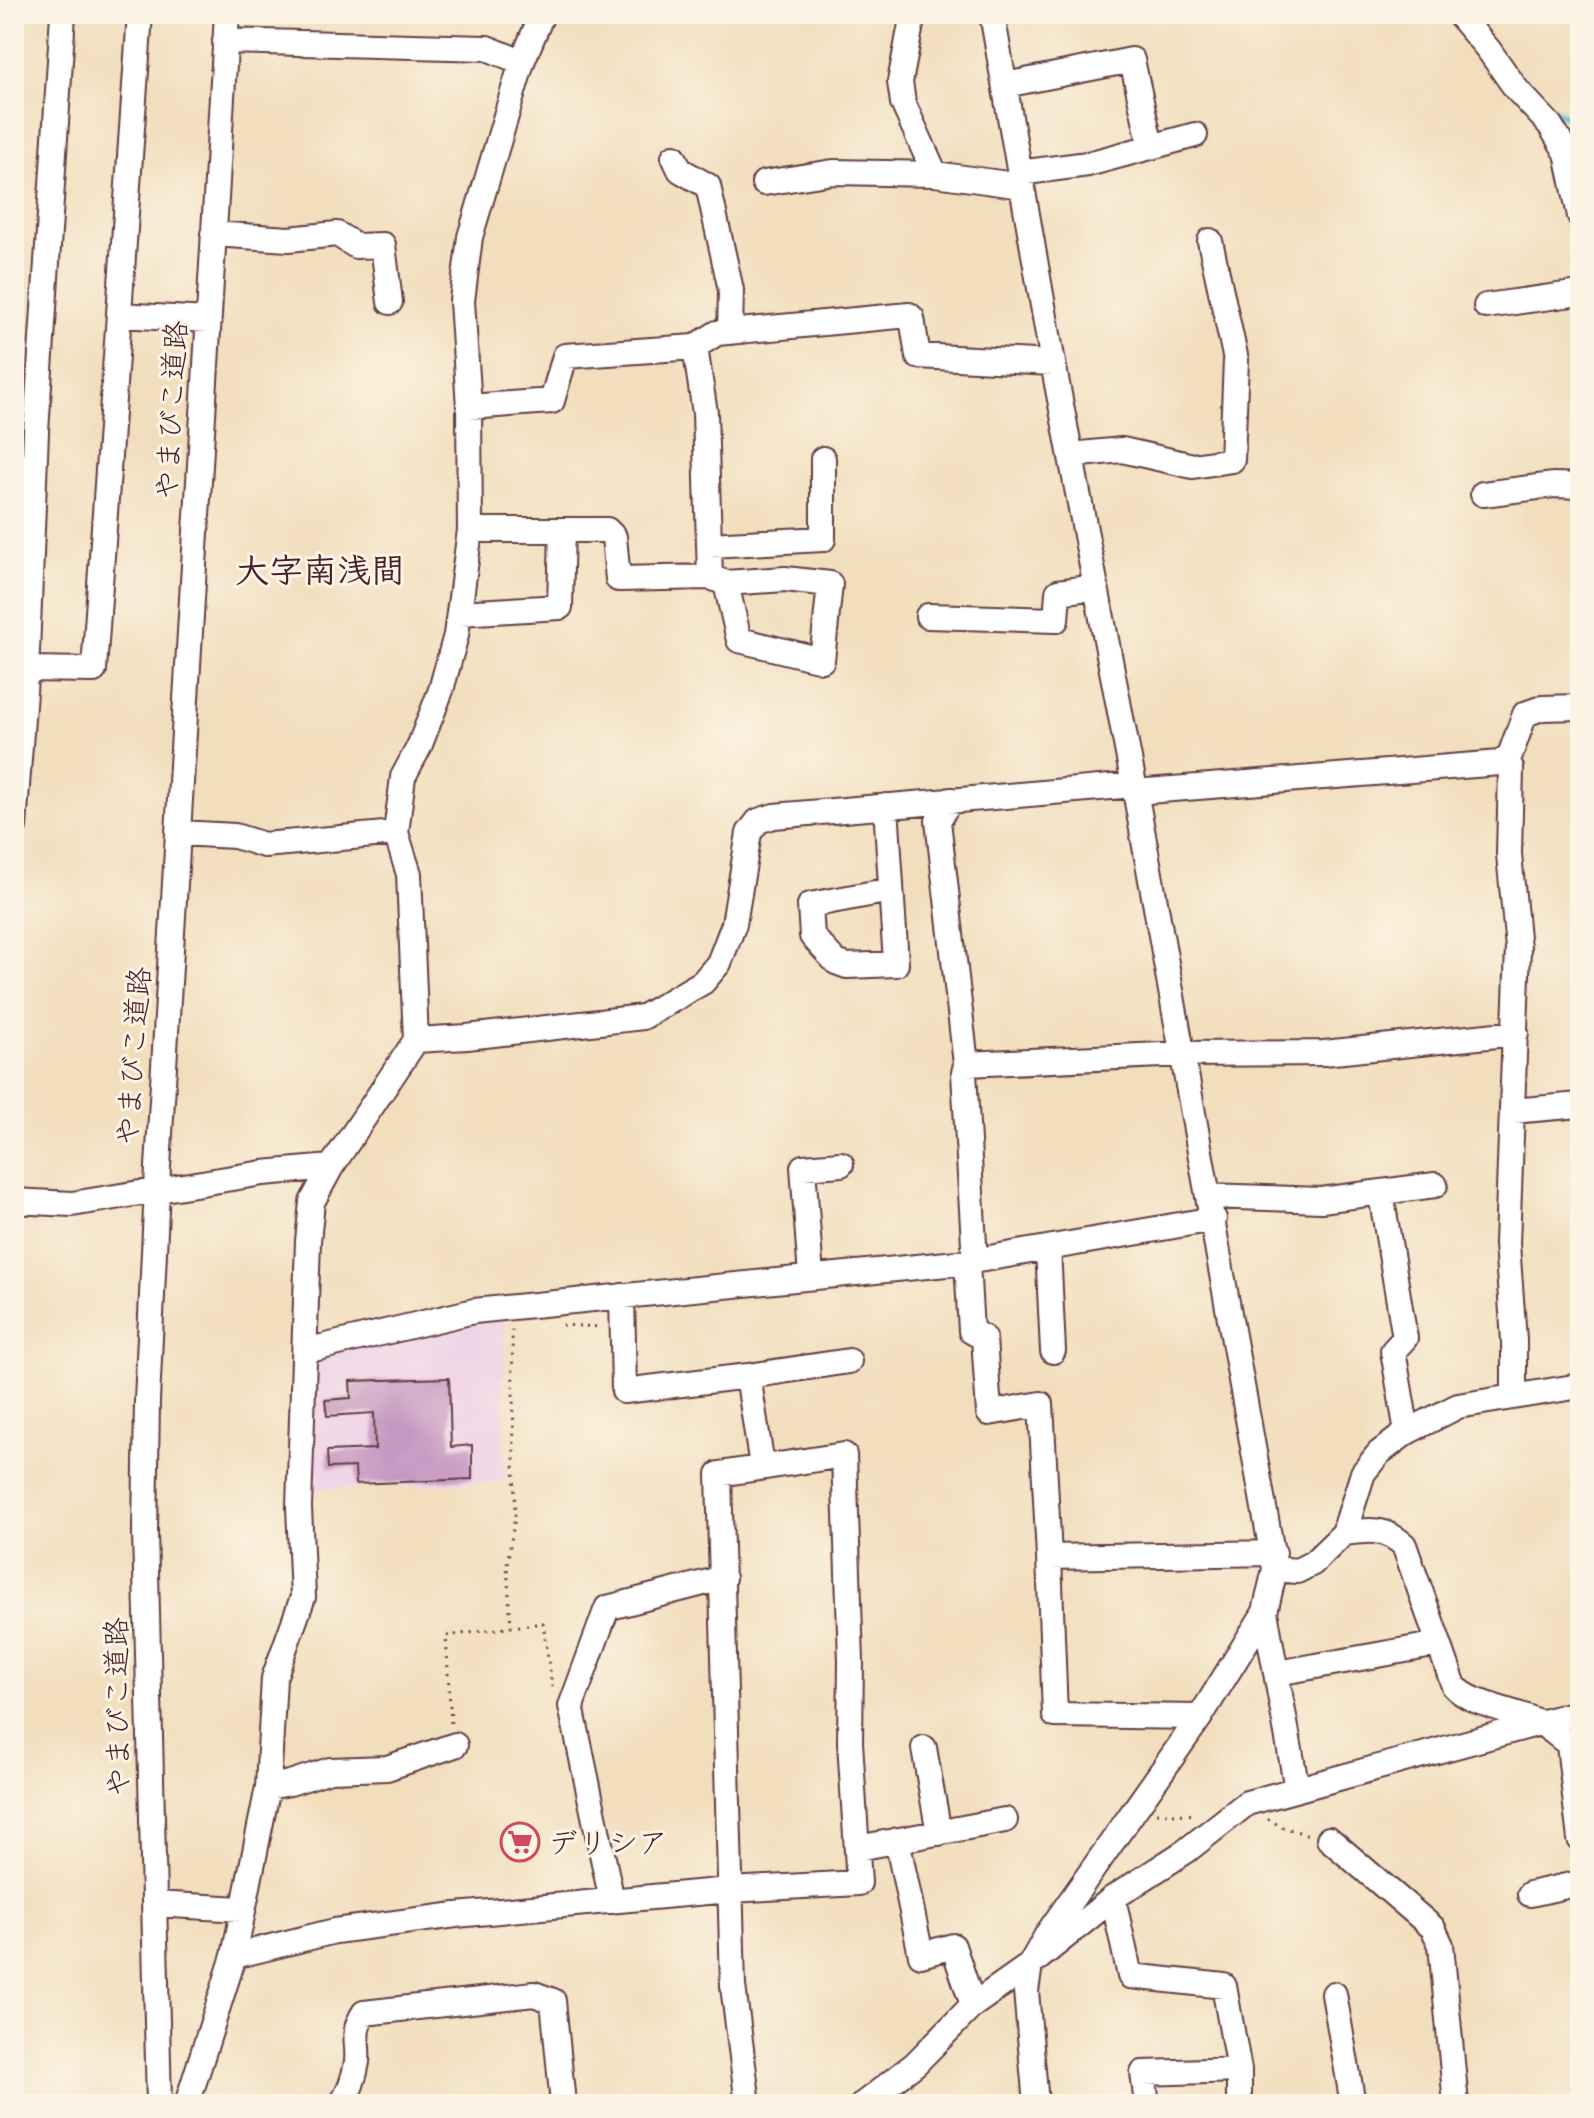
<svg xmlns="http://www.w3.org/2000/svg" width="1594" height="2118" font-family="Itim,'Klee One',sans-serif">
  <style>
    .built { fill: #edd0e8 }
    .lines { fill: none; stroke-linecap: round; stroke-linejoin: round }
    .stream { stroke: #53c0cc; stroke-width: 6 }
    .building { fill: #c597c1 }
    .minor-casing { stroke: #633c41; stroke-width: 28 }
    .path { stroke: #633c41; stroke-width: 3; stroke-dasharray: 2 6; stroke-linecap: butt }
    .minor { stroke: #fff; stroke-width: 24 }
    .labels { text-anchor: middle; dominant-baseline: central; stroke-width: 6; stroke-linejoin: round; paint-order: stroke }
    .street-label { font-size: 30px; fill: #4a1f2b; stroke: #fcf5e5 }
    .poi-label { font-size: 30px; fill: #4a1f2b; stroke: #fcf5e5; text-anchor: start }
    .quarter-label { font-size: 34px; font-weight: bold; fill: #4a1f2b; stroke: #fcf5e5 }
  </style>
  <rect width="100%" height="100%" fill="#fcf5e5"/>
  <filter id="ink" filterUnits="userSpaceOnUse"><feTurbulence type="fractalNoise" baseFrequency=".0125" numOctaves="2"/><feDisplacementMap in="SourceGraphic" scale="16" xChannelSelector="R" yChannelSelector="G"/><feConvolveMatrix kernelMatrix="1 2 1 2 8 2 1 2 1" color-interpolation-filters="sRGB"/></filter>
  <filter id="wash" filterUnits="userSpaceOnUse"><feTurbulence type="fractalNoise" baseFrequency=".006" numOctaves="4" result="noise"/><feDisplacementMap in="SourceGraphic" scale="32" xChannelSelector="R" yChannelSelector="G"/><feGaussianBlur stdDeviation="1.8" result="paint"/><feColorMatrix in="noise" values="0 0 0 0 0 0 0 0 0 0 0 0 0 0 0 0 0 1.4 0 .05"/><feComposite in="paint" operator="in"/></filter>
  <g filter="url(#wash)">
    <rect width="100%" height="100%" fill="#f1debd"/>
    <path class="built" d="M 504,1320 L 504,1482 L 309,1489 L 316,1356 L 442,1327 Z"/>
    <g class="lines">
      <path class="stream" d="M 1548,107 L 1580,124"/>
    </g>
    <g id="blocks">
      <path class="building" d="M 449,1378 L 451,1447 L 472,1445 L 472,1479 L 356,1484 L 355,1467 L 328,1468 L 327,1451 L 375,1449 L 374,1413 L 327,1416 L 325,1400 L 351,1398 L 350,1381 Z"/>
    </g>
  </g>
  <g filter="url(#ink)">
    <use href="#blocks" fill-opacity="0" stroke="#633c41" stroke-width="2"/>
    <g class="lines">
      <defs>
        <path id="minor" d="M 913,14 L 900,82 L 903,103 L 935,174
          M 992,14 L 1053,363 L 1134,785 L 1275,1569 L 1265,1612 L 1200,1717 L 1048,1933 L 1030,1965 L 1026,1991 L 1036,2104
          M 1458,14 L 1488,49 L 1517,90 L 1550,125 L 1567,153 L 1580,216
          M 225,41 L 487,48 L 522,62
          M 1005,85 L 1132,60 L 1151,147
          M 674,157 L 680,170 L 708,186 L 731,290 L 730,332
          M 1019,173 L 1088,164 L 1195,135
          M 764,183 L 833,172 L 935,174 L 1022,186
          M 213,234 L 289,239 L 337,234 L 356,246 L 383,245 L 390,302
          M 1486,306 L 1580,293
          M 120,315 L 208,320
          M 695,347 L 705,413 L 710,577 L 726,583 L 739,640 L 822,660 L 830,584 L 785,579 L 726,583
          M 469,407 L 552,401 L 565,356 L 695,347 L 717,333 L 909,315 L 912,318 L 918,356 L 1053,363
          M 1071,455 L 1122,450 L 1193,466 L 1232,460 L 1236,360 L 1210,241
          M 1483,494 L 1554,485 L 1580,486
          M 470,530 L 607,530 L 614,537 L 618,579 L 710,577
          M 709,545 L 823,539 L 823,459
          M 459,613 L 560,607 L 562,530
          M 928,616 L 1056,620 L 1058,592 L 1096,587
          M 25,669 L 94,670 L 140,14
          M 1507,759 L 1511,768 L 1509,854 L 1518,948 L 1507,1244 L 1514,1340 L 1514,1395
          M 1135,792 L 1500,763 L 1510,755 L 1525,714 L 1542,708 L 1580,707
          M 950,800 L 938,821 L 966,1064 L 1183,1054 L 1324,1053 L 1516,1033
          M 886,806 L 896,964 L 847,966 L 836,962 L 812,936 L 810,905 L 891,890
          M 14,826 L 27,651 L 36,432 L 63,14
          M 179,833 L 235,836 L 264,845 L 396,833
          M 416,1040 L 467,1037 L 643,1017 L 703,982 L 719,963 L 734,924 L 749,833 L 758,821 L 774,816 L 1134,785
          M 966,1064 L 964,1073 L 975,1261
          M 1513,1111 L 1580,1105
          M 1381,1194 L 1405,1338 L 1393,1351 L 1407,1432
          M 1209,1196 L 1321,1200 L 1435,1185
          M 14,1201 L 72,1204 L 263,1173 L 331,1167
          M 1048,1248 L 1053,1351
          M 967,1262 L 971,1331 L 984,1338 L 989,1413 L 1041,1404 L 1049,1557 L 1274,1553
          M 811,1277 L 803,1167 L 841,1164
          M 622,1296 L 624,1391 L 748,1376
          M 305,1351 L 474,1311 L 967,1262 L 1214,1219
          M 762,1466 L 748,1376 L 849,1361
          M 1344,1533 C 1369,1530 1384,1527 1404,1545 L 1454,1686 C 1473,1707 1516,1709 1542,1724 C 1556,1732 1564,1744 1580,1748
          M 1049,1557 L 1055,1715 L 1200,1717
          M 1275,1569 L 1297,1571 L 1313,1563 L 1344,1533 L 1363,1473 L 1379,1453 L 1407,1432 L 1458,1406 L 1580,1386
          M 1265,1612 L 1297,1789
          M 1277,1673 L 1439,1644
          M 1569,1745 L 1580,1839
          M 924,1748 L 939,1833
          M 268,1787 L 290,1783 L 330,1770 L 387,1768 L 455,1745
          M 1329,1839 L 1433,1928 L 1441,1945 L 1456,2104
          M 897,1840 L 921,1955 L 953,1946 L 973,2005
          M 858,1848 L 1005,1820
          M 1530,1894 L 1580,1883
          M 1113,1898 L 1130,1976 L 1224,1986 L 1239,2070 L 1239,2104
          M 612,1901 L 571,1706 L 607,1608 L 723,1578
          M 155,1904 L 241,1909
          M 234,1956 L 335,1931 L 456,1915 L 729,1890 L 859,1883 L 850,1742 L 851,1661 L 844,1455 L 719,1474 L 733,1986 L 748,2104
          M 1334,1994 L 1353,2104
          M 159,2104 L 145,1532 L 147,1401 L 158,1167 L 227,14
          M 187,2104 L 234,1956 L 268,1787 L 274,1678 L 303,1597 L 299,1507 L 308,1241 L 312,1202 L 331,1167 L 416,1040 L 409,874 L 396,833 L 403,777 L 419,747 L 441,690 L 456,635 L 470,530 L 469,407 L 462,301 L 470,237 L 522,62 L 542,14
          M 341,2104 C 349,2094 355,2075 357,2062 C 359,2041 351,2033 364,2013 L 534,1994 L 553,2001 L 563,2104
          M 863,2104 L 915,2064 L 973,2005 L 1030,1965 L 1113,1898 L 1186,1851 L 1247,1803 L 1580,1712
          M 1147,2104 L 1143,2073 L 1239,2070"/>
      </defs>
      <use href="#minor" class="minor-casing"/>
      <path class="path" d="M 562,1325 L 602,1327
        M 511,1627 L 507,1565 L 515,1517 L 512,1328
        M 451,1723 L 446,1636 L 543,1623 L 553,1693
        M 1157,1813 L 1197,1815
        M 1268,1819 L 1282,1827 L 1309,1835"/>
      <use href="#minor" class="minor"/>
    </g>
  </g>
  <defs>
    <symbol id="supermarket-ring" viewBox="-11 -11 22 22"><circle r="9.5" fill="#fcf5e5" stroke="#d1495b" stroke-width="1.5"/><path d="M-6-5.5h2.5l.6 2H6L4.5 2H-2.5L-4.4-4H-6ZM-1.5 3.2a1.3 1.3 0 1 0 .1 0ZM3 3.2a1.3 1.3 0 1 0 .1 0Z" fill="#d1495b"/></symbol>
  </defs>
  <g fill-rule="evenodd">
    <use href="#supermarket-ring" x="498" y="1820" width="44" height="44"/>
  </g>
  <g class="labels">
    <g class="street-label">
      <text transform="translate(171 410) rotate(-87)">やまびこ道路</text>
      <text transform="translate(133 1056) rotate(-86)">やまびこ道路</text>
      <text transform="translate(117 1707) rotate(-91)">やまびこ道路</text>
    </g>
    <g class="poi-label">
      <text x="548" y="1842">デリシア</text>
    </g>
    <g class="quarter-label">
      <text x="320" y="570">大字南浅間</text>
    </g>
  </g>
  <rect width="1594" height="2118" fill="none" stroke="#fcf5e5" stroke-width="48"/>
</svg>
